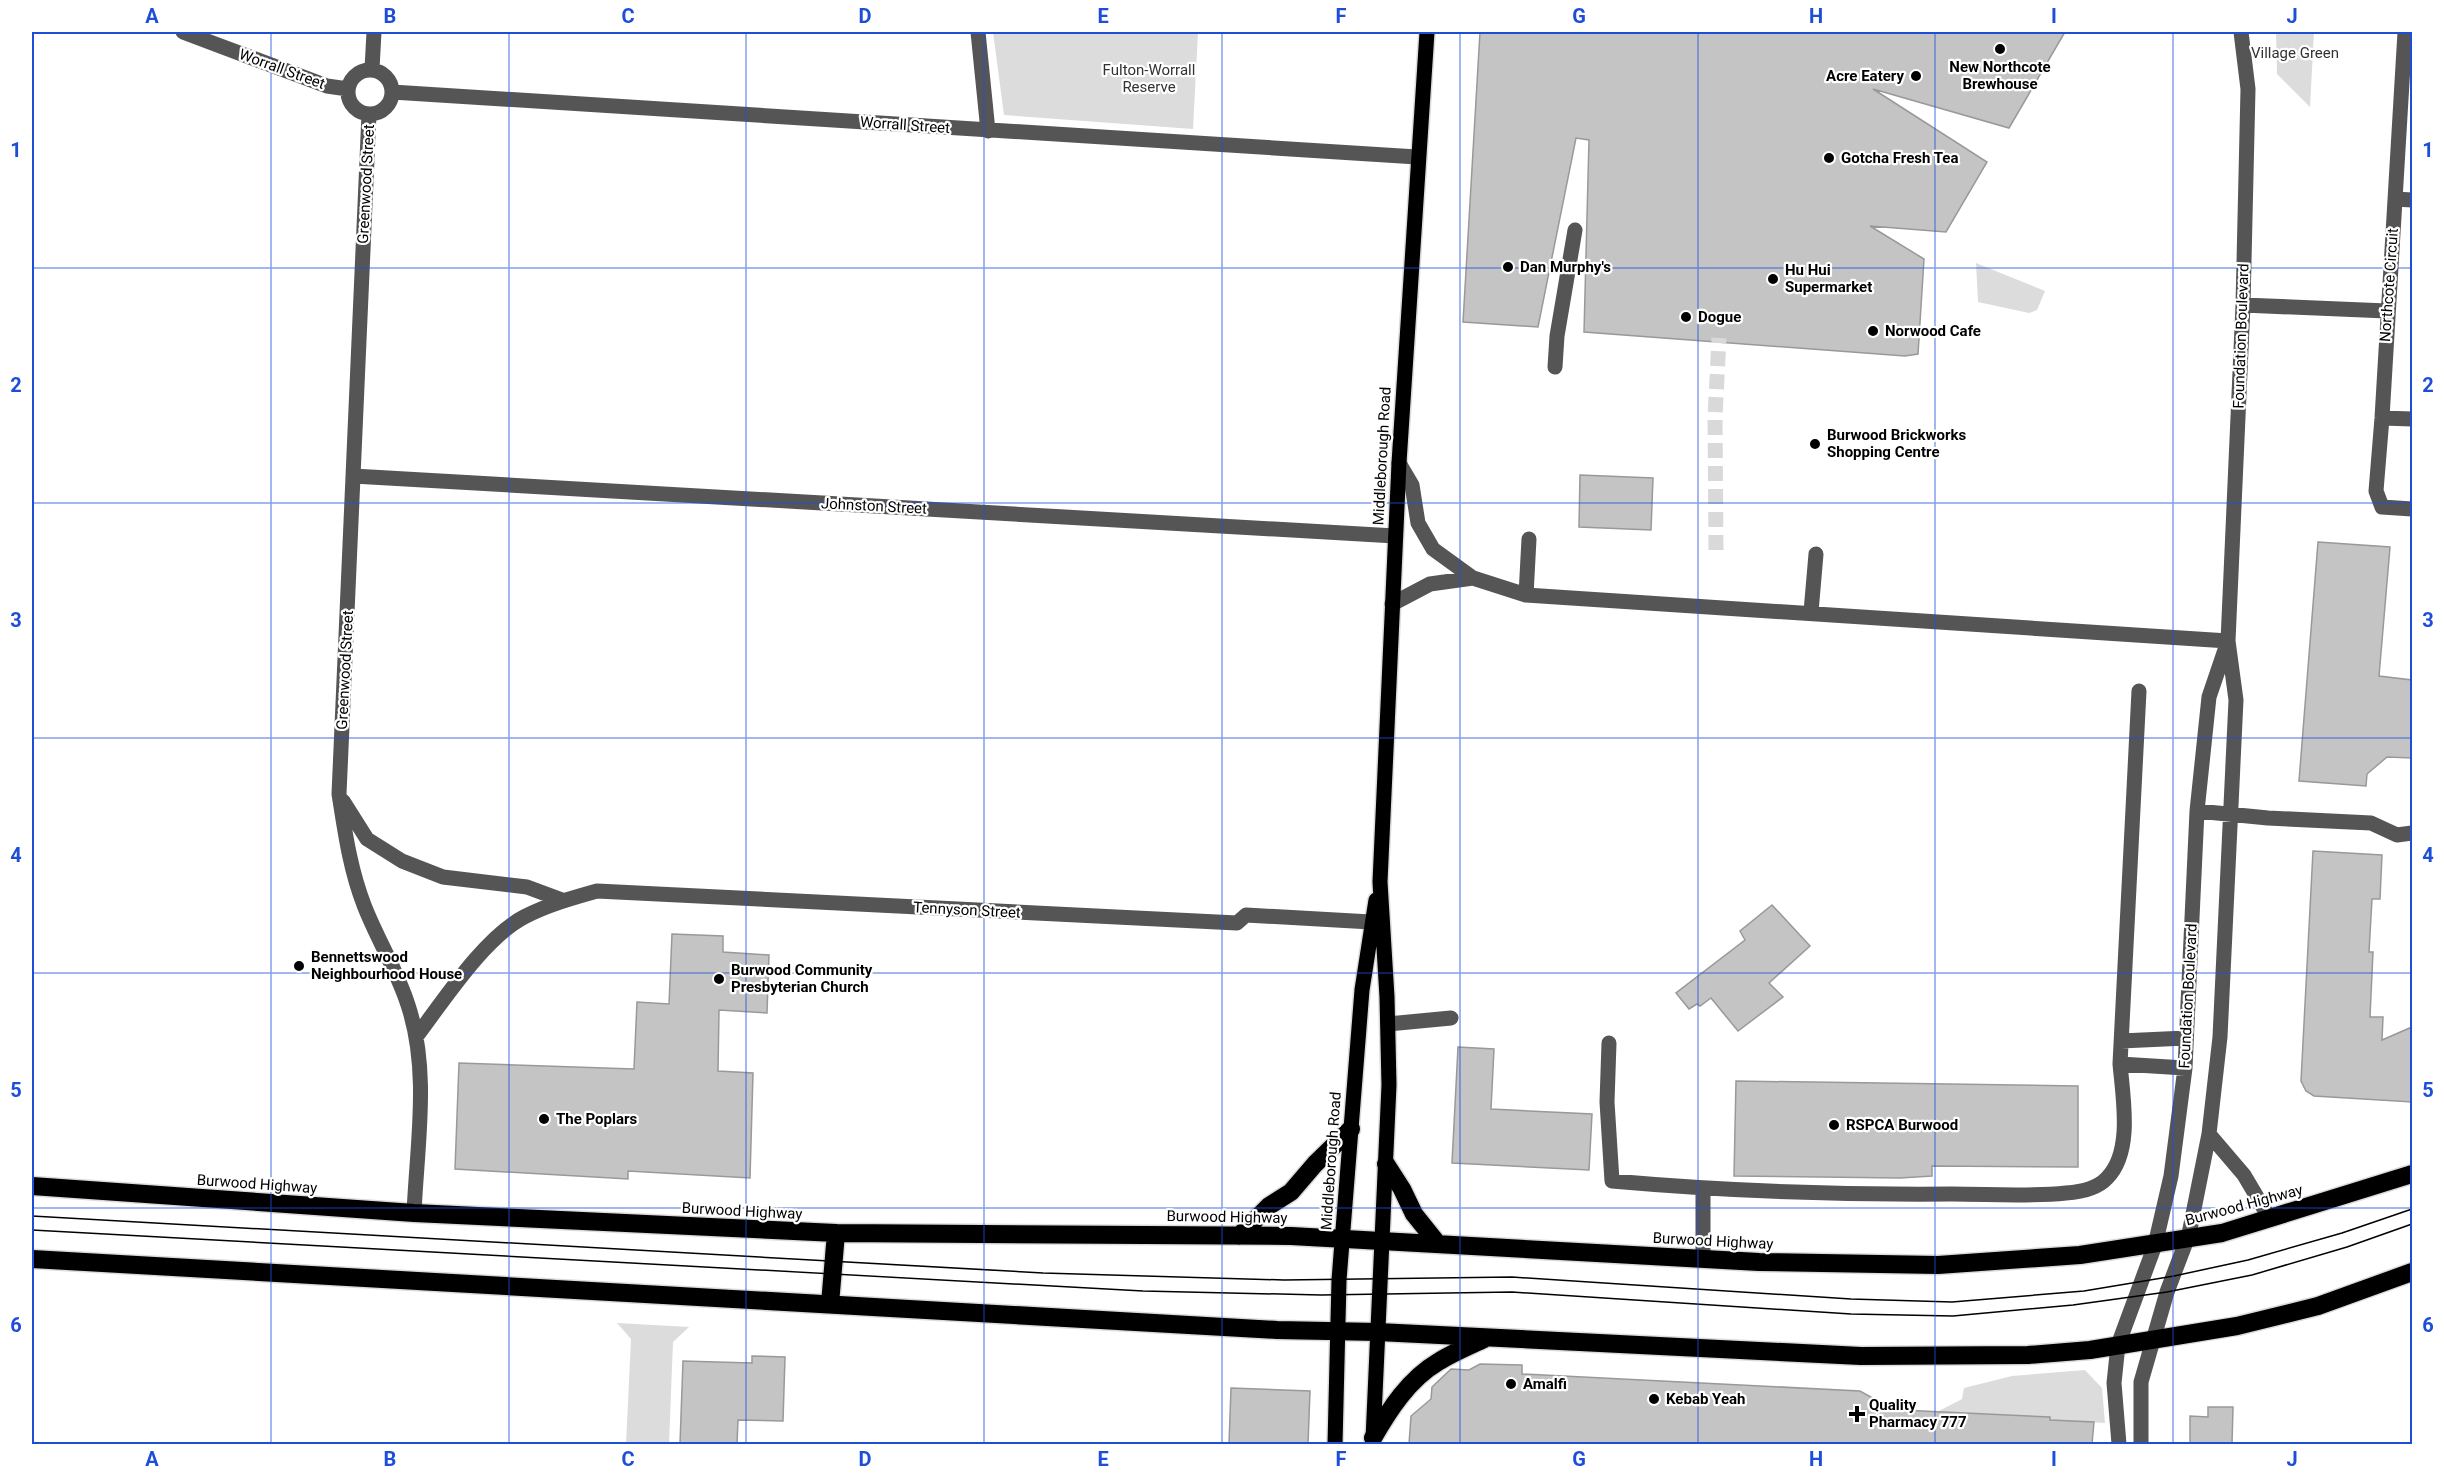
<svg xmlns="http://www.w3.org/2000/svg" width="2444" height="1476" font-family="Roboto,sans-serif">
  <style>
    .green { fill: #dcdcdc }
    .building { fill: #c4c4c4; stroke: #999; stroke-width: 1.5 }
    .lines { fill: none; stroke-linecap: round; stroke-linejoin: round }
    .minor-tunnel { stroke: #d9d9d9; stroke-width: 15; stroke-dasharray: 15 8; stroke-linecap: butt }
    .major-casing { stroke: #dbdbdb; stroke-width: 18 }
    .highway-casing { stroke: #dbdbdb; stroke-width: 21 }
    .minor { stroke: #555; stroke-width: 15 }
    .major { stroke: #000; stroke-width: 15 }
    .highway { stroke: #000; stroke-width: 18 }
    .tram { stroke: #000; stroke-width: 1.5 }
    .grid { fill: none; stroke: #1d4ed8; stroke-width: 1.5; stroke-opacity: 0.55 }
    .poi-dot { fill: #000; stroke: #fff; stroke-width: 2 }
    .labels { text-anchor: middle; dominant-baseline: central; stroke-width: 4.5; stroke-linejoin: round; paint-order: stroke }
    .park-label { font-size: 15px; fill: #333; stroke: #fff }
    .poi-label { font-size: 15px; font-weight: bold; fill: #000; stroke: #fff; text-anchor: start }
    .street-label { font-size: 15px; fill: #000; stroke: #fff }
    .neatline { fill: none; stroke: #1d4ed8; stroke-width: 2 }
    .grid-label { font-size: 20px; text-anchor: middle; font-weight: bold; fill: #1d4ed8 }
  </style>
  <rect width="100%" height="100%" fill="#fff"/>
  <path class="green" d="M 993,32 L 1198,32 L 1193,129 L 1004,115 Z
    M 2276,32 L 2314,32 L 2310,107 L 2277,74 Z
    M 1976,263 L 2045,291 L 2037,310 L 2029,313 L 1978,302 Z
    M 617,1323 L 689,1327 L 673,1342 L 669,1444 L 626,1444 L 631,1339 Z
    M 2085,1370 L 2102,1388 L 2105,1423 L 2050,1420 L 2050,1417 L 1937,1412 L 1962,1399 L 1964,1388 L 2012,1376 Z"/>
  <path class="building" d="M 1480,32 L 2065,32 L 2009,128 L 1873,89 L 1987,162 L 1946,232 L 1870,226 L 1924,259 L 1918,354 L 1905,356 L 1584,332 L 1589,140 L 1576,138 L 1538,327 L 1463,322 Z
    M 1580,475 L 1653,478 L 1651,530 L 1579,527 Z
    M 2318,542 L 2390,547 L 2379,676 L 2412,680 L 2412,758 L 2387,757 L 2367,774 L 2366,786 L 2299,781 Z
    M 2313,851 L 2382,855 L 2380,899 L 2372,899 L 2369,952 L 2373,952 L 2370,1017 L 2383,1017 L 2382,1040 L 2412,1027 L 2412,1102 L 2314,1096 L 2306,1091 L 2301,1081 Z
    M 1772,905 L 1810,946 L 1769,983 L 1783,997 L 1738,1031 L 1711,998 L 1700,1006 L 1697,1004 L 1689,1009 L 1676,993 L 1745,940 L 1740,931 Z
    M 672,934 L 723,936 L 723,952 L 769,955 L 767,1013 L 719,1010 L 718,1071 L 753,1073 L 750,1178 L 628,1171 L 628,1179 L 455,1169 L 459,1063 L 634,1069 L 637,1002 L 669,1004 Z
    M 1458,1047 L 1494,1049 L 1491,1109 L 1592,1114 L 1589,1170 L 1452,1163 Z
    M 1736,1081 L 2078,1086 L 2078,1167 L 1932,1166 L 1932,1176 L 1900,1178 L 1734,1176 Z
    M 752,1356 L 785,1357 L 783,1421 L 738,1420 L 737,1444 L 680,1444 L 683,1361 L 752,1363 Z
    M 1480,1364 L 1522,1365 L 1522,1374 L 1860,1391 L 1885,1405 L 1898,1407 L 1901,1410 L 2050,1417 L 2050,1420 L 2094,1422 L 2092,1444 L 1409,1444 L 1411,1416 L 1431,1399 L 1432,1387 L 1451,1369 L 1469,1370 Z
    M 1231,1388 L 1310,1391 L 1308,1444 L 1229,1444 Z
    M 2208,1407 L 2233,1407 L 2232,1444 L 2190,1444 L 2190,1416 L 2208,1417 Z"/>
  <g class="lines">
    <path class="minor-tunnel" d="M 1716,550 L 1715,417 L 1719,338"/>
    <defs>
      <path id="major" d="M 1373,1439 L 1389,1085 L 1387,997 L 1380,882 L 1399,463 L 1427,32
        M 1335,1444 L 1339,1280 L 1362,990 L 1376,900"/>
      <path id="highway" d="M 1386,1164 L 1402,1189 L 1414,1214 L 1438,1244
        M 32,1186 L 414,1213 L 836,1233 L 1291,1236 L 1759,1262 L 1938,1265 L 2080,1255 L 2222,1233 L 2412,1174
        M 1239,1236 L 1269,1206 L 1291,1192 L 1315,1164 L 1351,1129
        M 32,1259 L 1277,1330 L 1378,1332 L 1861,1356 L 2028,1355 L 2090,1350 L 2237,1326 L 2318,1306 L 2412,1272
        M 830,1304 L 836,1233
        M 1373,1438 C 1389,1410 1409,1379 1438,1362 C 1452,1353 1469,1346 1484,1339"/>
    </defs>
    <use href="#major" class="major-casing"/>
    <use href="#highway" class="highway-casing"/>
    <path class="minor" d="M 183,32 L 327,86 L 348,89
      M 978,32 L 988,131
      M 2405,32 L 2382,418 L 2376,491 L 2382,507 L 2412,509
      M 372,69 L 374,32
      M348 92a22 22 0 1 1 44 0a22 22 0 1 1-44 0Z
      M 392,92 L 1417,157
      M 369,114 L 339,794 C 345,832 350,869 364,905 C 377,939 397,970 408,1005 C 430,1071 417,1144 414,1213
      M 2395,199 L 2412,200
      M 2243,305 L 2387,311
      M 1555,367 L 1557,336 L 1575,230
      M 2382,418 L 2412,419
      M 1399,463 L 1412,485 L 1418,523 L 1433,549 L 1473,578 L 1526,595 L 2228,641
      M 353,476 L 1395,536
      M 1526,595 L 1529,539
      M 1392,604 L 1430,584 L 1473,578
      M 1811,612 L 1816,554
      M 343,801 L 367,839 L 402,861 L 443,877 L 527,887 L 562,900
      M 2197,811 L 2268,818 L 2371,823 L 2397,835 L 2412,833
      M 1388,1024 L 1451,1018
      M 416,1037 C 444,1000 484,938 524,917 C 547,905 572,898 597,891 L 1237,923 L 1246,915 L 1371,922
      M 2121,1041 L 2186,1038
      M 1609,1043 L 1607,1102 L 1612,1181 C 1725,1191 1838,1195 1952,1194 C 1989,1194 2028,1197 2066,1193 C 2080,1192 2097,1189 2107,1178 C 2133,1152 2123,1098 2120,1064 L 2139,691
      M 2120,1064 L 2185,1068
      M 2209,1134 L 2244,1175 L 2270,1219
      M 1703,1258 L 1703,1189
      M 2119,1444 L 2114,1383 L 2118,1345 L 2155,1245 L 2171,1176 L 2185,1068 L 2197,811 L 2209,697 L 2227,644
      M 2141,1444 L 2141,1382 L 2167,1292 L 2189,1234 L 2209,1134 L 2220,1037 L 2236,700 L 2228,641 L 2243,305 L 2248,89 L 2241,32"/>
    <use href="#major" class="major"/>
    <use href="#highway" class="highway"/>
    <path class="tram" d="M 32,1216 L 1043,1273 L 1284,1280 L 1512,1277 L 1851,1299 L 1952,1302 L 2084,1291 L 2174,1276 L 2248,1260 L 2342,1233 L 2412,1209
      M 32,1230 L 1143,1291 L 1321,1295 L 1512,1292 L 1851,1314 L 1953,1316 L 2073,1305 L 2167,1292 L 2252,1275 L 2347,1247 L 2412,1224"/>
  </g>
  <path class="grid" d="M 271,32 L 271,1444M 509,32 L 509,1444M 746,32 L 746,1444M 984,32 L 984,1444M 1222,32 L 1222,1444M 1460,32 L 1460,1444M 1698,32 L 1698,1444M 1935,32 L 1935,1444M 2173,32 L 2173,1444M 32,268 L 2412,268M 32,503 L 2412,503M 32,738 L 2412,738M 32,973 L 2412,973M 32,1208 L 2412,1208"/>
  <g class="poi-dot">
    <circle cx="2000" cy="49" r="6"/>
    <circle cx="1916" cy="76" r="6"/>
    <circle cx="1829" cy="158" r="6"/>
    <circle cx="1508" cy="267" r="6"/>
    <circle cx="1773" cy="279" r="6"/>
    <circle cx="1686" cy="317" r="6"/>
    <circle cx="1873" cy="331" r="6"/>
    <circle cx="1815" cy="444" r="6"/>
    <circle cx="299" cy="966" r="6"/>
    <circle cx="719" cy="979" r="6"/>
    <circle cx="544" cy="1119" r="6"/>
    <circle cx="1834" cy="1125" r="6"/>
    <circle cx="1511" cy="1384" r="6"/>
    <circle cx="1654" cy="1399" r="6"/>
    <path d="M1854 1405h6v6h6v6h-6v6h-6v-6h-6v-6h6z"/>
  </g>
  <g class="labels">
    <g class="park-label">
      <text x="2295" y="53">Village Green</text>
      <text x="1149" y="70">Fulton-Worrall<tspan x="1149" dy="17">Reserve</tspan></text>
    </g>
    <g class="poi-label">
      <text x="2000" y="67" text-anchor="middle">New Northcote<tspan x="2000" dy="17">Brewhouse</tspan></text>
      <text x="1904" y="76" text-anchor="end">Acre Eatery</text>
      <text x="1841" y="158">Gotcha Fresh Tea</text>
      <text x="1520" y="267">Dan Murphy's</text>
      <text x="1785" y="270">Hu Hui<tspan x="1785" dy="17">Supermarket</tspan></text>
      <text x="1698" y="317">Dogue</text>
      <text x="1885" y="331">Norwood Cafe</text>
      <text x="1827" y="435">Burwood Brickworks<tspan x="1827" dy="17">Shopping Centre</tspan></text>
      <text x="311" y="957">Bennettswood<tspan x="311" dy="17">Neighbourhood House</tspan></text>
      <text x="731" y="970">Burwood Community<tspan x="731" dy="17">Presbyterian Church</tspan></text>
      <text x="556" y="1119">The Poplars</text>
      <text x="1846" y="1125">RSPCA Burwood</text>
      <text x="1523" y="1384">Amalfi</text>
      <text x="1666" y="1399">Kebab Yeah</text>
      <text x="1869" y="1405">Quality<tspan x="1869" dy="17">Pharmacy 777</tspan></text>
    </g>
    <g class="street-label">
      <text transform="translate(282 69) rotate(20)">Worrall Street</text>
      <text transform="translate(905 125) rotate(4)">Worrall Street</text>
      <text transform="translate(366 184) rotate(-87)">Greenwood Street</text>
      <text transform="translate(2389 285) rotate(-86)">Northcote Circuit</text>
      <text transform="translate(2241 336) rotate(-88)">Foundation Boulevard</text>
      <text transform="translate(1382 456) rotate(-87)">Middleborough Road</text>
      <text transform="translate(874 506) rotate(3)">Johnston Street</text>
      <text transform="translate(345 670) rotate(-87)">Greenwood Street</text>
      <text transform="translate(967 910) rotate(3)">Tennyson Street</text>
      <text transform="translate(2188 996) rotate(-87)">Foundation Boulevard</text>
      <text transform="translate(1331 1161) rotate(-86)">Middleborough Road</text>
      <text transform="translate(257 1184) rotate(4)">Burwood Highway</text>
      <text transform="translate(2244 1205) rotate(-15)">Burwood Highway</text>
      <text transform="translate(742 1211) rotate(3)">Burwood Highway</text>
      <text transform="translate(1227 1217) rotate(1)">Burwood Highway</text>
      <text transform="translate(1713 1241) rotate(3)">Burwood Highway</text>
    </g>
  </g>
  <rect width="2444" height="1476" fill="none" stroke="#ffffff" stroke-width="66"/>
  <rect x="33" y="33" width="2378" height="1410" class="neatline"/>
  <g class="grid-label">
    <text x="152" y="23">A</text>
    <text x="390" y="23">B</text>
    <text x="628" y="23">C</text>
    <text x="865" y="23">D</text>
    <text x="1103" y="23">E</text>
    <text x="1341" y="23">F</text>
    <text x="1579" y="23">G</text>
    <text x="1816" y="23">H</text>
    <text x="2054" y="23">I</text>
    <text x="2292" y="23">J</text>
    <text x="16" y="157">1</text>
    <text x="2428" y="157">1</text>
    <text x="16" y="392">2</text>
    <text x="2428" y="392">2</text>
    <text x="16" y="627">3</text>
    <text x="2428" y="627">3</text>
    <text x="16" y="862">4</text>
    <text x="2428" y="862">4</text>
    <text x="16" y="1097">5</text>
    <text x="2428" y="1097">5</text>
    <text x="16" y="1332">6</text>
    <text x="2428" y="1332">6</text>
    <text x="152" y="1466">A</text>
    <text x="390" y="1466">B</text>
    <text x="628" y="1466">C</text>
    <text x="865" y="1466">D</text>
    <text x="1103" y="1466">E</text>
    <text x="1341" y="1466">F</text>
    <text x="1579" y="1466">G</text>
    <text x="1816" y="1466">H</text>
    <text x="2054" y="1466">I</text>
    <text x="2292" y="1466">J</text>
  </g>
</svg>
